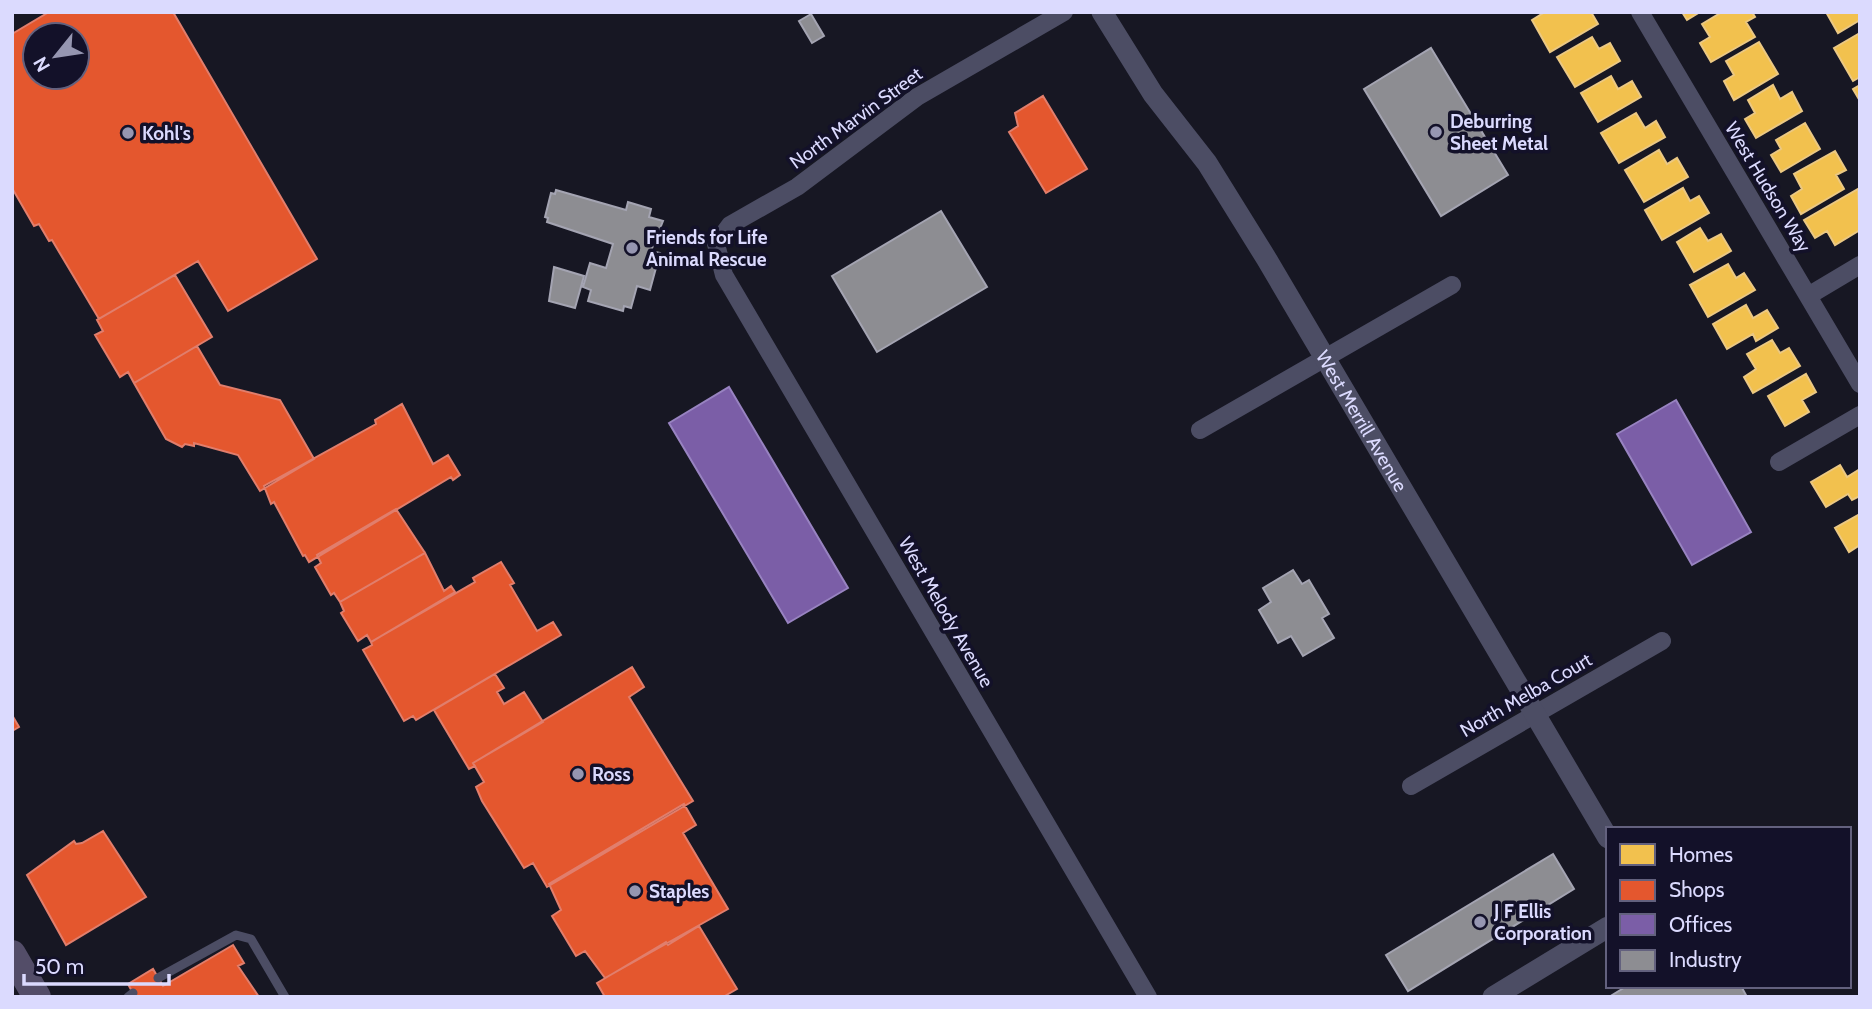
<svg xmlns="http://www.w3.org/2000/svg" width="1872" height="1009" font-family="Cabin,sans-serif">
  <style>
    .homes { fill: #f2c14e; stroke: #ebc883; stroke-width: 2 }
    .shops { fill: #e4572e; stroke: #e17e6c; stroke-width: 2; fill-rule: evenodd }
    .offices { fill: #7b5ea7; stroke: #9883c1; stroke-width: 2 }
    .industry { fill: #8d8d92; stroke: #a4a4b2; stroke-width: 2 }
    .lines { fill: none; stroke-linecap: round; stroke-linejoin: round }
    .service { stroke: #4c4d64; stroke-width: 9 }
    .minor { stroke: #4c4d64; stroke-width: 18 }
    .tertiary { stroke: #4c4d64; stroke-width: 21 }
    .primary { stroke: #534d68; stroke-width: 28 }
    .poi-dot { fill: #9696b1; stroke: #131129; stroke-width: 2.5 }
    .labels { text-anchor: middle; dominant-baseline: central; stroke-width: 7; stroke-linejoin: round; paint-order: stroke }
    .street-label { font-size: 19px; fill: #dbdafe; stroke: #131129 }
    .poi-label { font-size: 19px; font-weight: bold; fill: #dbdafe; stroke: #131129; text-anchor: start }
  </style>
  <rect width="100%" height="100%" fill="#171723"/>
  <path class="homes" d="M 1545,12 L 1591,12 L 1598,24 L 1550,52 L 1532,20 Z
    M 1682,12 L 1700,12 L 1687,20 Z
    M 1722,12 L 1752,12 L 1755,17 L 1746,22 L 1755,37 L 1711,62 L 1700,43 L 1710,37 L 1702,24 Z
    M 1826,12 L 1860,12 L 1860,20 L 1838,33 Z
    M 1860,33 L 1860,77 L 1853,81 L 1834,48 Z
    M 1592,37 L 1599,49 L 1610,43 L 1620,61 L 1575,87 L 1557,57 Z
    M 1759,42 L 1778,74 L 1734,100 L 1724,81 L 1734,75 L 1726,61 Z
    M 1611,76 L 1618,89 L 1632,81 L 1641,97 L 1598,122 L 1581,93 Z
    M 1773,85 L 1780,99 L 1792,92 L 1802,111 L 1756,138 L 1745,119 L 1755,113 L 1748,100 Z
    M 1860,85 L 1860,101 L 1853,89 Z
    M 1636,113 L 1645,128 L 1656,121 L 1665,137 L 1619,163 L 1601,133 Z
    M 1805,123 L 1820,149 L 1781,172 L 1771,155 L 1781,149 L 1776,140 Z
    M 1659,150 L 1667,164 L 1677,158 L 1688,177 L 1644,202 L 1625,170 Z
    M 1835,151 L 1846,170 L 1836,175 L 1844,189 L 1801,214 L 1791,196 L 1802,189 L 1794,174 Z
    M 1683,188 L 1690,201 L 1699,196 L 1709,213 L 1662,240 L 1645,210 Z
    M 1858,189 L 1860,230 L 1835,245 L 1827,231 L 1815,238 L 1804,220 Z
    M 1700,228 L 1708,241 L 1721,234 L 1731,251 L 1694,272 L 1677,242 Z
    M 1728,264 L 1736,278 L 1744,273 L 1755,290 L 1708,317 L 1690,285 Z
    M 1746,305 L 1753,318 L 1767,310 L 1778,328 L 1756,341 L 1753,334 L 1727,349 L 1713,324 Z
    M 1772,340 L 1780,353 L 1789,348 L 1800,366 L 1753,393 L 1744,377 L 1756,369 L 1747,354 Z
    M 1806,374 L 1816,392 L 1802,400 L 1809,412 L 1785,426 L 1768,396 Z
    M 1840,465 L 1847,477 L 1860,469 L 1860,496 L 1852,500 L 1848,494 L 1826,507 L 1811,482 Z
    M 1860,514 L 1860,545 L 1849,552 L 1835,528 Z"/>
  <path class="shops" d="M 49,12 L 173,12 L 317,259 L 228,311 L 198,261 L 99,319 L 52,240 L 49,241 L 39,224 L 34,226 L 12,188 L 12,34 ZM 35,35 L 77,35 L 77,77 L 35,77 Z
    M 1043,96 L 1087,169 L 1046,193 L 1009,132 L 1018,126 L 1015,113 Z
    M 175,275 L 212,337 L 134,383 L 128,372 L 120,377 L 95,335 L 103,331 L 97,320 Z
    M 197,346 L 220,385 L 280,400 L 314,459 L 260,491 L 238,455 L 194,443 L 194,446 L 185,444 L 182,447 L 166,439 L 134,383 Z
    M 402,404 L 433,464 L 448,455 L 460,475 L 453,480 L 451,477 L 309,562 L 305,555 L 303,556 L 274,502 L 271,504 L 264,486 L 376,424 L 375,420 Z
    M 396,509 L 425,553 L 340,602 L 334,593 L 331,595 L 315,567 L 321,563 L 317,555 Z
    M 425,553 L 444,591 L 451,586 L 455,592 L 371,642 L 367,635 L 358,641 L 341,613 L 344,611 L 340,602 Z
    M 501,562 L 514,583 L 510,585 L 537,631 L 553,622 L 561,635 L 416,720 L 413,716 L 404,721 L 363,650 L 372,645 L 371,642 L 475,582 L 473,578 Z
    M 632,667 L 644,687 L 629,697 L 693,801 L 547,887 L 533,863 L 524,868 L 482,801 L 476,787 L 484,782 L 473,763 Z
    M 495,674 L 504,688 L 497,692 L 504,704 L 524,692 L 543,722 L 473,763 L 475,766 L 469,769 L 434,710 Z
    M 12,715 L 19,727 L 12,731 Z
    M 684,804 L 696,825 L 683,833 L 728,909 L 605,978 L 585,951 L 576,956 L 552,916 L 561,910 L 549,884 Z
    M 103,831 L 146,897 L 66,945 L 27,875 L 74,841 L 76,844 L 82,843 Z
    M 699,926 L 737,989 L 723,997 L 605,997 L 597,983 L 666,942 L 668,945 Z
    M 233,945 L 244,963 L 238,966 L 259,997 L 135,997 L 128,984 L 153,969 L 163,986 Z"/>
  <path class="offices" d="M 729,387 L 848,588 L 788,623 L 669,423 Z
    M 1676,400 L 1751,532 L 1692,565 L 1617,434 Z"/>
  <path class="industry" d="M 811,14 L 824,36 L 812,43 L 799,21 Z
    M 1431,48 L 1508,175 L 1441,216 L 1364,89 Z
    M 556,190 L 626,210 L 628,202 L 651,209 L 649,217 L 663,221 L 651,251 L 660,253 L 650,290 L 637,286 L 631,308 L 624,306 L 623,311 L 588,301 L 591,290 L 583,287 L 590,263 L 606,268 L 613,244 L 547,222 L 548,218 L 545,217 L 551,193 L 555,194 Z
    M 941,211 L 987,287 L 877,352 L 832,276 Z
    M 554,267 L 584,276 L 575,308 L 549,301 Z
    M 1293,570 L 1302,584 L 1309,580 L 1329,614 L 1322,618 L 1334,638 L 1303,656 L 1291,636 L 1278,643 L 1259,610 L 1271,602 L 1263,588 Z
    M 1553,854 L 1574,889 L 1408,991 L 1386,955 Z
    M 1627,986 L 1741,986 L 1747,997 L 1609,997 Z"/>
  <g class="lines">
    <path class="service" d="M 158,978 L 236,935 L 251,939 L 285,997
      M 128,997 L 133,993"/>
    <path class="minor" d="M 1064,12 L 917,97 L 797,187 L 730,225 L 716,244 L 724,275 L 1148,997
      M 1640,12 L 1860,384
      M 1808,296 L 1860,265
      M 1200,430 L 1452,285
      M 1779,462 L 1860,415
      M 1411,786 L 1662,641"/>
    <g class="tertiary">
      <path id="s1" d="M 1102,12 L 1153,94 L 1207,163 L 1266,258 L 1608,838"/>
      <path d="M 1493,997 L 1608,927"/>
    </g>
    <path class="primary" d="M 12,954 L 37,997"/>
  </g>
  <g class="poi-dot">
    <circle cx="1436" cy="132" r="7"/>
    <circle cx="128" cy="133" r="7"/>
    <circle cx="632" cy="248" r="7"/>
    <circle cx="578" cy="774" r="7"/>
    <circle cx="635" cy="891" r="7"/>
    <circle cx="1480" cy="922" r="7"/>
  </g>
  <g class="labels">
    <g class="street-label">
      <text transform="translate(856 118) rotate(-36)">North Marvin Street</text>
      <text transform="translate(1768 187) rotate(59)">West Hudson Way</text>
      <text stroke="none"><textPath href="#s1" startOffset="485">West Merrill Avenue</textPath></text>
      <text transform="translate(946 612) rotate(60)">West Melody Avenue</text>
      <text transform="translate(1526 695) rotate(-30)">North Melba Court</text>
    </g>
    <g class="poi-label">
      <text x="1450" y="121">Deburring<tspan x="1450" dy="22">Sheet Metal</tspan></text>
      <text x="142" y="133">Kohl's</text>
      <text x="646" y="237">Friends for Life<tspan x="646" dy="22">Animal Rescue</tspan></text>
      <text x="592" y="774">Ross</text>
      <text x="649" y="891">Staples</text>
      <text x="1494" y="911">J F Ellis<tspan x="1494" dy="22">Corporation</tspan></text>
    </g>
  </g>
  <rect width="1872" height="1009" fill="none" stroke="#dbdafe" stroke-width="28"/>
  <rect x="1606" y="827" width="245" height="161" fill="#131129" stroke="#63617e" stroke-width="2"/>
  <rect x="1620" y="844" width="35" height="21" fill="#f2c14e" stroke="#63617e" stroke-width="2"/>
  <text x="1669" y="862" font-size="21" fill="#dbdafe">Homes</text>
  <rect x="1620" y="880" width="35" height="21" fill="#e4572e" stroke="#63617e" stroke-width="2"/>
  <text x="1669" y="897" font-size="21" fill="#dbdafe">Shops</text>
  <rect x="1620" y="914" width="35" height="21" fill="#7b5ea7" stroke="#63617e" stroke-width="2"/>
  <text x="1669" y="932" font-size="21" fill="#dbdafe">Offices</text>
  <rect x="1620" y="950" width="35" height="21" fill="#8d8d92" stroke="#63617e" stroke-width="2"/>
  <text x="1669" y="967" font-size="21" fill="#dbdafe">Industry</text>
  <g transform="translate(56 56) rotate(240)"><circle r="33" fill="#131129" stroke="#63617e" stroke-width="2"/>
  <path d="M0-5L12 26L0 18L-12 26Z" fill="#9696b1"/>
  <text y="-10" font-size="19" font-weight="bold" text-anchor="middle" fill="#dbdafe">N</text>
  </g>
  <path d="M24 974v10h145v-10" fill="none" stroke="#dbdafe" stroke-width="3.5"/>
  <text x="35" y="974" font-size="21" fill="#dbdafe" stroke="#131129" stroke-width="5" paint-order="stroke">50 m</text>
</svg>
